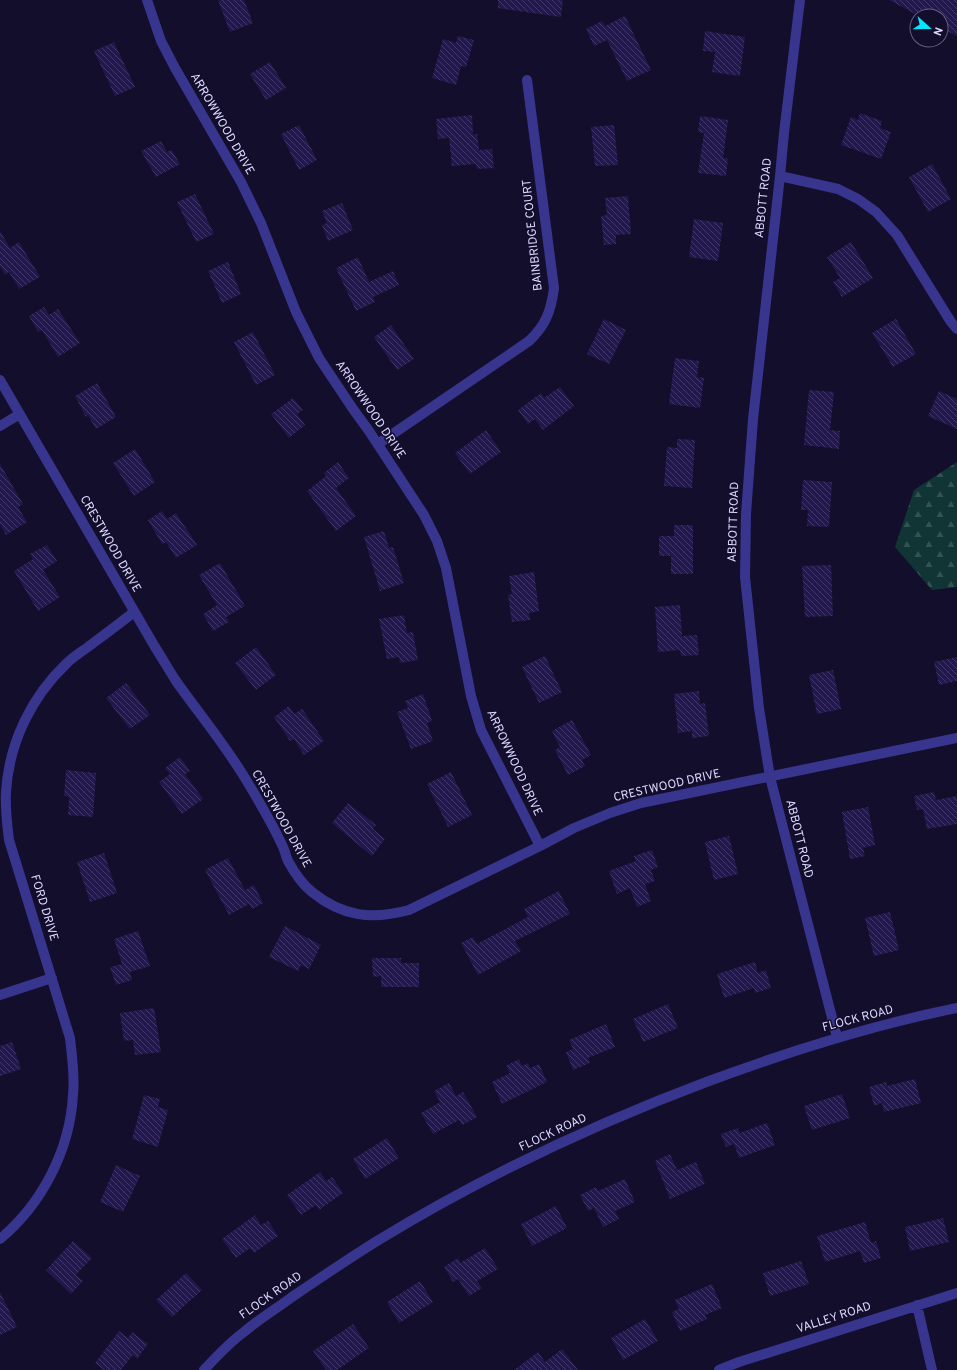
<svg xmlns="http://www.w3.org/2000/svg" width="957" height="1370" font-family="Overpass,sans-serif">
  <style>
    .forest { fill: url(#forest-firs) }
    .building { fill: url(#building-back-hatch) }
    .lines { fill: none; stroke-linecap: round; stroke-linejoin: round }
    .street { stroke: #38358e; stroke-width: 10 }
    .labels { text-anchor: middle; dominant-baseline: central; stroke-width: 3; stroke-linejoin: round; paint-order: stroke }
    .street-label { font-size: 12px; fill: #dcd8ff; stroke: #130e2b }
  </style>
  <defs>
    <pattern id="forest-firs" width="22" height="20" patternUnits="userSpaceOnUse"><rect width="22" height="20" fill="#113534"/><path d="M5 1l3.5 6h-7zM16 11l3.5 6h-7z" fill="#335252"/></pattern>
    <pattern id="building-back-hatch" width="6" height="6" patternUnits="userSpaceOnUse"><rect width="6" height="6" fill="#23184d"/><path d="M-1 5l2 2M0 0l6 6M5-1l2 2" fill="none" stroke="#423968"/></pattern>
  </defs>
  <rect width="100%" height="100%" fill="#130e2b"/>
  <path class="forest" d="M 957,462 L 957,587 L 932,590 L 895,547 L 914,490 Z"/>
  <path class="building" d="M 218,0 L 244,0 L 253,23 L 230,32 Z
    M 498,0 L 563,0 L 561,17 L 498,8 Z
    M 889,0 L 957,0 L 957,36 L 941,28 L 941,16 L 919,16 Z
    M 625,16 L 651,70 L 627,81 L 607,40 L 594,46 L 586,29 L 602,21 L 605,26 Z
    M 705,31 L 745,37 L 740,76 L 712,72 L 715,52 L 703,51 Z
    M 458,36 L 474,40 L 466,67 L 461,66 L 456,85 L 432,78 L 443,39 L 456,43 Z
    M 114,42 L 135,87 L 115,96 L 94,51 Z
    M 270,62 L 286,88 L 266,100 L 250,74 Z
    M 860,113 L 882,121 L 880,128 L 891,132 L 881,159 L 841,145 L 851,117 L 858,120 Z
    M 472,115 L 473,135 L 477,134 L 479,150 L 492,149 L 494,168 L 477,169 L 476,164 L 452,166 L 449,138 L 438,139 L 436,119 Z
    M 700,116 L 728,120 L 723,158 L 728,158 L 726,176 L 698,173 L 704,133 L 698,132 Z
    M 299,125 L 317,160 L 299,170 L 281,134 Z
    M 614,125 L 618,165 L 595,166 L 591,127 Z
    M 161,141 L 167,152 L 172,150 L 180,164 L 156,177 L 141,151 Z
    M 932,164 L 951,199 L 928,212 L 909,177 Z
    M 195,194 L 214,234 L 196,242 L 177,202 Z
    M 628,196 L 631,234 L 616,235 L 616,244 L 604,245 L 601,216 L 607,215 L 605,198 Z
    M 342,203 L 353,230 L 328,241 L 322,225 L 327,223 L 322,211 Z
    M 694,219 L 723,223 L 718,261 L 689,257 Z
    M 0,231 L 10,248 L 19,242 L 40,277 L 19,289 L 9,272 L 5,275 L 0,266 Z
    M 851,242 L 873,278 L 842,297 L 833,282 L 840,278 L 827,257 Z
    M 358,257 L 369,282 L 393,271 L 399,285 L 373,297 L 375,302 L 356,311 L 336,268 Z
    M 228,262 L 241,294 L 222,303 L 208,271 Z
    M 44,307 L 49,315 L 58,309 L 80,343 L 58,357 L 42,330 L 38,332 L 29,316 Z
    M 604,319 L 626,330 L 609,364 L 587,354 Z
    M 896,319 L 916,354 L 893,367 L 872,333 Z
    M 391,325 L 414,359 L 397,370 L 374,337 Z
    M 253,332 L 275,375 L 256,385 L 234,342 Z
    M 675,358 L 699,361 L 697,377 L 704,378 L 700,408 L 669,404 Z
    M 97,383 L 116,417 L 96,429 L 88,415 L 86,417 L 75,396 Z
    M 560,387 L 574,406 L 543,430 L 535,419 L 528,424 L 518,410 L 541,393 L 544,398 Z
    M 809,390 L 834,392 L 830,430 L 840,431 L 839,449 L 804,445 Z
    M 939,391 L 957,399 L 957,429 L 928,416 Z
    M 293,398 L 303,410 L 297,414 L 305,425 L 289,438 L 271,414 Z
    M 486,430 L 501,452 L 470,474 L 455,453 Z
    M 677,439 L 695,440 L 692,488 L 664,486 L 667,447 L 677,448 Z
    M 135,449 L 155,482 L 134,496 L 113,463 Z
    M 338,462 L 349,478 L 336,488 L 356,516 L 336,531 L 307,491 L 326,476 L 324,473 Z
    M 0,464 L 23,504 L 18,507 L 27,522 L 6,535 L 0,524 Z
    M 803,480 L 832,482 L 829,527 L 807,526 L 808,510 L 801,510 Z
    M 162,511 L 167,519 L 176,513 L 197,545 L 176,558 L 166,542 L 162,544 L 148,520 Z
    M 674,525 L 693,525 L 693,574 L 671,574 L 671,556 L 659,556 L 659,536 L 674,536 Z
    M 384,531 L 389,548 L 393,547 L 404,583 L 380,591 L 364,537 Z
    M 47,545 L 57,561 L 43,570 L 60,597 L 38,611 L 14,571 L 33,559 L 30,554 Z
    M 220,563 L 245,606 L 226,617 L 229,622 L 213,631 L 203,614 L 217,605 L 199,575 Z
    M 831,565 L 833,616 L 805,617 L 802,566 Z
    M 534,572 L 539,611 L 529,613 L 530,620 L 512,622 L 508,595 L 512,594 L 509,576 Z
    M 680,605 L 682,636 L 697,635 L 699,655 L 681,656 L 680,650 L 658,652 L 655,607 Z
    M 404,615 L 407,633 L 413,632 L 418,660 L 400,663 L 399,657 L 387,659 L 379,619 Z
    M 256,647 L 276,675 L 256,690 L 235,663 Z
    M 545,656 L 562,692 L 539,703 L 522,667 Z
    M 957,657 L 957,681 L 939,685 L 934,662 Z
    M 833,670 L 841,709 L 817,714 L 809,675 Z
    M 126,683 L 150,715 L 130,729 L 106,698 Z
    M 699,691 L 700,704 L 705,703 L 709,736 L 692,738 L 692,731 L 678,733 L 674,694 Z
    M 423,694 L 432,721 L 427,723 L 433,741 L 411,749 L 397,712 L 408,708 L 405,701 Z
    M 289,706 L 294,714 L 302,709 L 324,741 L 304,755 L 294,739 L 290,741 L 274,717 Z
    M 572,720 L 591,755 L 582,760 L 585,766 L 568,775 L 555,750 L 560,747 L 552,731 Z
    M 180,757 L 190,771 L 185,774 L 203,799 L 182,814 L 159,782 L 170,774 L 165,768 Z
    M 66,770 L 96,773 L 93,817 L 68,815 L 69,797 L 64,796 Z
    M 451,772 L 472,815 L 448,827 L 427,784 Z
    M 934,792 L 936,800 L 957,796 L 957,824 L 927,829 L 923,809 L 917,810 L 914,796 Z
    M 348,803 L 376,825 L 373,829 L 385,839 L 372,856 L 332,823 Z
    M 868,807 L 875,845 L 863,848 L 865,856 L 850,859 L 842,812 Z
    M 729,836 L 738,874 L 714,880 L 705,842 Z
    M 652,850 L 658,867 L 651,870 L 655,881 L 645,884 L 651,901 L 637,907 L 630,888 L 617,894 L 609,871 L 636,861 L 634,856 Z
    M 104,853 L 117,893 L 90,902 L 77,862 Z
    M 228,858 L 245,890 L 254,885 L 263,903 L 252,909 L 249,904 L 229,915 L 205,870 Z
    M 559,891 L 570,914 L 515,941 L 521,951 L 478,975 L 461,943 L 473,937 L 477,944 L 528,917 L 524,909 Z
    M 890,912 L 899,950 L 874,956 L 865,918 Z
    M 285,926 L 321,945 L 309,969 L 301,965 L 298,971 L 269,957 Z
    M 138,931 L 150,966 L 130,972 L 132,980 L 116,985 L 110,967 L 122,964 L 114,939 Z
    M 372,958 L 401,958 L 401,963 L 419,963 L 419,987 L 381,987 L 381,976 L 373,977 Z
    M 755,962 L 758,973 L 766,970 L 771,988 L 755,993 L 754,988 L 724,998 L 717,974 Z
    M 668,1004 L 678,1028 L 643,1042 L 633,1019 Z
    M 154,1008 L 161,1052 L 135,1055 L 133,1040 L 124,1041 L 120,1013 Z
    M 606,1024 L 615,1047 L 588,1058 L 590,1063 L 573,1070 L 566,1052 L 573,1049 L 569,1040 Z
    M 12,1042 L 21,1069 L 0,1076 L 0,1046 Z
    M 519,1059 L 522,1066 L 528,1063 L 530,1068 L 539,1064 L 547,1082 L 502,1104 L 492,1082 L 510,1073 L 506,1066 Z
    M 915,1079 L 921,1103 L 884,1112 L 882,1103 L 874,1106 L 869,1087 L 886,1082 L 887,1086 Z
    M 449,1083 L 456,1096 L 463,1092 L 477,1117 L 462,1125 L 459,1120 L 433,1134 L 421,1113 L 440,1102 L 434,1091 Z
    M 842,1094 L 850,1118 L 812,1130 L 804,1106 Z
    M 144,1095 L 160,1099 L 158,1107 L 168,1110 L 158,1147 L 132,1139 Z
    M 767,1123 L 775,1145 L 739,1158 L 734,1144 L 726,1147 L 721,1134 L 738,1128 L 740,1133 Z
    M 387,1138 L 399,1158 L 365,1179 L 353,1159 Z
    M 670,1154 L 677,1170 L 696,1162 L 705,1184 L 670,1199 L 655,1161 Z
    M 116,1165 L 140,1176 L 123,1212 L 100,1202 Z
    M 320,1172 L 326,1181 L 332,1177 L 343,1193 L 319,1210 L 316,1205 L 301,1215 L 287,1195 Z
    M 625,1179 L 635,1202 L 615,1211 L 619,1219 L 603,1227 L 594,1208 L 588,1211 L 580,1195 L 596,1187 L 598,1191 Z
    M 556,1206 L 567,1228 L 532,1246 L 521,1224 Z
    M 255,1215 L 261,1225 L 268,1221 L 278,1236 L 254,1253 L 250,1248 L 236,1258 L 222,1239 Z
    M 943,1218 L 949,1242 L 910,1251 L 905,1227 Z
    M 865,1222 L 871,1243 L 876,1241 L 881,1258 L 864,1263 L 860,1251 L 825,1262 L 817,1236 Z
    M 73,1241 L 92,1258 L 76,1275 L 83,1281 L 71,1294 L 46,1270 Z
    M 485,1248 L 498,1269 L 477,1281 L 482,1288 L 469,1296 L 458,1279 L 453,1282 L 444,1267 L 458,1258 L 460,1263 Z
    M 801,1261 L 809,1284 L 770,1296 L 763,1273 Z
    M 186,1273 L 202,1290 L 172,1317 L 156,1300 Z
    M 420,1281 L 433,1302 L 399,1323 L 387,1302 Z
    M 712,1284 L 722,1308 L 705,1315 L 707,1319 L 680,1331 L 672,1312 L 679,1309 L 675,1300 Z
    M 0,1292 L 17,1327 L 0,1335 Z
    M 645,1319 L 658,1341 L 623,1360 L 611,1338 Z
    M 353,1324 L 369,1348 L 337,1370 L 326,1370 L 313,1351 Z
    M 119,1331 L 128,1338 L 132,1332 L 148,1344 L 137,1359 L 133,1355 L 121,1370 L 104,1370 L 95,1363 Z
    M 562,1349 L 578,1370 L 514,1370 L 538,1352 L 545,1362 Z"/>
  <g class="lines">
    <path class="street" d="M 147,0 L 161,41 L 175,68 L 241,182 L 261,223 L 296,312 L 319,358 L 353,409 L 369,431 L 424,515 L 437,541 L 446,568 L 471,696 L 481,730 L 540,846
      M 800,0 L 784,133 L 780,176 L 753,419 L 746,514 L 745,577 L 759,708 L 770,777 L 837,1037
      M 780,176 L 838,189 L 858,199 L 876,212 L 897,235 L 951,322 L 957,329
      M 0,380 L 155,647 C 162,658 169,670 176,681 C 200,715 227,747 248,783 C 260,803 273,825 283,847 C 285,851 286,857 288,861 C 294,872 302,884 312,892 C 343,917 372,920 409,910 L 540,846 L 574,828 L 610,813 L 641,803 L 957,738
      M 0,426 L 20,414
      M 378,444 L 529,341 C 546,325 551,311 554,288 L 527,80
      M 0,995 L 52,978
      M 0,1239 C 42,1204 70,1150 73,1095 C 75,1076 72,1057 70,1038 L 9,840 C 7,824 5,808 6,792 C 9,743 31,697 67,663 C 73,657 81,652 88,647 C 104,635 119,624 134,612
      M 917,1305 L 932,1370
      M 204,1370 C 216,1357 230,1342 244,1332 C 259,1319 276,1309 292,1297 C 320,1278 348,1259 377,1241 C 482,1177 594,1124 709,1081 C 790,1051 872,1025 957,1008
      M 719,1370 L 739,1362 L 957,1293"/>
  </g>
  <g class="labels">
    <g class="street-label">
      <text transform="translate(222 124) rotate(60)">ARROWWOOD DRIVE</text>
      <text transform="translate(764 198) rotate(-84)">ABBOTT ROAD</text>
      <text transform="translate(533 235) rotate(-96)">BAINBRIDGE COURT</text>
      <text transform="translate(370 410) rotate(56)">ARROWWOOD DRIVE</text>
      <text transform="translate(734 522) rotate(-88)">ABBOTT ROAD</text>
      <text transform="translate(110 544) rotate(60)">CRESTWOOD DRIVE</text>
      <text transform="translate(514 763) rotate(65)">ARROWWOOD DRIVE</text>
      <text transform="translate(667 786) rotate(-13)">CRESTWOOD DRIVE</text>
      <text transform="translate(281 819) rotate(61)">CRESTWOOD DRIVE</text>
      <text transform="translate(799 839) rotate(76)">ABBOTT ROAD</text>
      <text transform="translate(44 908) rotate(73)">FORD DRIVE</text>
      <text transform="translate(858 1019) rotate(-15)">FLOCK ROAD</text>
      <text transform="translate(553 1133) rotate(-25)">FLOCK ROAD</text>
      <text transform="translate(271 1296) rotate(-35)">FLOCK ROAD</text>
      <text transform="translate(834 1318) rotate(-18)">VALLEY ROAD</text>
    </g>
  </g>
  <g transform="translate(929 28) rotate(111)"><circle r="19" fill="#130e2b" stroke="#635f80"/>
  <path d="M0-3L7 15L0 10L-7 15Z" fill="#04e6ff"/>
  <text y="-6" font-size="11" font-weight="bold" text-anchor="middle" fill="#dcd8ff">N</text>
  </g>
</svg>
